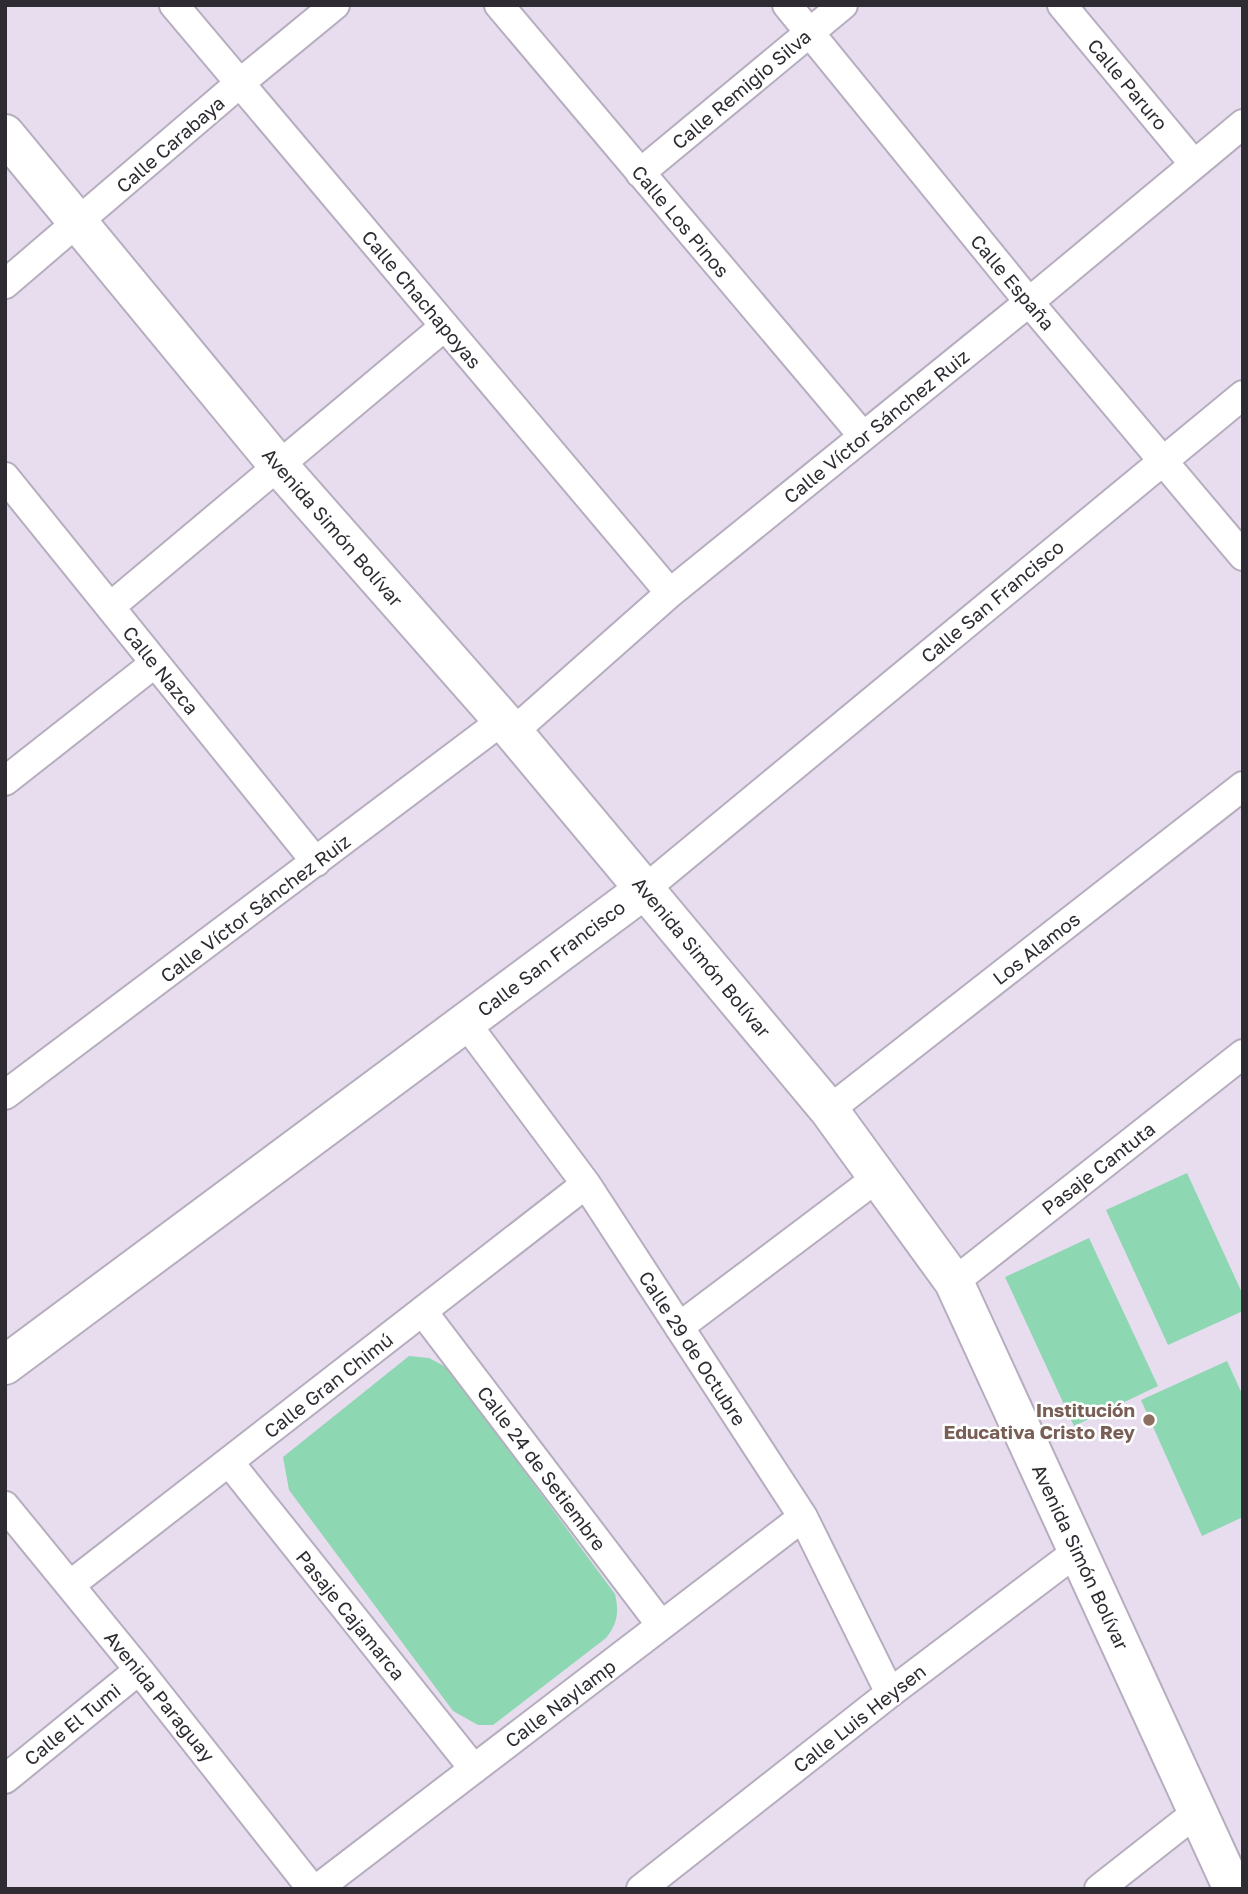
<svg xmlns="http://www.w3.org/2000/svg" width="1248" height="1894" font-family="'Golos Text',sans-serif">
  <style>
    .green { fill: #8dd7b2 }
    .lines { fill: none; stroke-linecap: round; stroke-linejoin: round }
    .street-casing { stroke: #b6adbe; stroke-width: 32 }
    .secondary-casing { stroke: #b6adbe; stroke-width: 42 }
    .street { stroke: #fff; stroke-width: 28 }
    .secondary { stroke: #fff; stroke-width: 38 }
    .education-dot { fill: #8d6e63; stroke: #fff; stroke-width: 2.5 }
    .labels { text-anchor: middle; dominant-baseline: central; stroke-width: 5; stroke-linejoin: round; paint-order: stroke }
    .street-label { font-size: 19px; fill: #2f2b32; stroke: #fff }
    .education-label { font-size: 19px; font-weight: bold; fill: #785e54; stroke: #fff; text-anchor: end }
  </style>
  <rect width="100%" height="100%" fill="#e7ddef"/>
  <path class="green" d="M 1187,1173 L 1243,1295 L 1243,1311 L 1168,1345 L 1106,1210 Z
    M 1089,1238 L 1158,1386 L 1074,1426 L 1005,1277 Z
    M 409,1356 L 429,1358 L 448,1368 L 615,1594 C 619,1612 618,1623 606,1638 L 493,1725 L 478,1725 L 453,1711 L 289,1490 L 283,1457 Z
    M 1227,1361 L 1243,1396 L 1243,1517 L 1202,1536 L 1141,1400 Z"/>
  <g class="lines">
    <defs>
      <path id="street" d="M 174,5 L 670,593
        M 499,5 L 863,436
        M 787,5 L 1029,302 L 1243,556
        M 1062,5 L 1194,164
        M 640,173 L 843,5
        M 5,284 L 240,83 L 335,5
        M 5,477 L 316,862
        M 110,607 L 445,326
        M 513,732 L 670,593 L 1029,302 L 1243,124
        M 5,781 L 155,663
        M 645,889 L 1243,395
        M 465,1022 L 586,1184 L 803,1517 L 890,1693
        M 5,1095 L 503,720
        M 829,1110 L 1243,786
        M 954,1282 L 1243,1054
        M 423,1312 L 661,1625
        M 679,1327 L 878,1177
        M 229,1462 L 474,1769
        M 5,1506 L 139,1670 L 312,1889
        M 70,1585 L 586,1184
        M 5,1779 L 139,1670
        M 317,1889 L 803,1517
        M 641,1889 L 890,1693 L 1079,1550
        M 1099,1889 L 1197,1812"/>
      <path id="secondary" d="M 5,134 L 278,465 L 513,732 L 829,1110 L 954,1282 L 1233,1889
        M 5,1365 L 645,889"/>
    </defs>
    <use href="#street" class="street-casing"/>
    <use href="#secondary" class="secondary-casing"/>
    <use href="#street" class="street"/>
    <use href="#secondary" class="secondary"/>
  </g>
  <circle class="education-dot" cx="1149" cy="1420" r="7"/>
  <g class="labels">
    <g class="street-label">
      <text transform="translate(1128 84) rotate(50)">Calle Paruro</text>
      <text transform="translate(741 89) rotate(-40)">Calle Remigio Silva</text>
      <text transform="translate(170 144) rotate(-41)">Calle Carabaya</text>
      <text transform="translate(681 221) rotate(50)">Calle Los Pinos</text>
      <text transform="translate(1013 282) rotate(50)">Calle España</text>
      <text transform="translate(422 299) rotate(50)">Calle Chachapoyas</text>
      <text transform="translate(876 426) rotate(-39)">Calle Víctor Sánchez Ruiz</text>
      <text transform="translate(333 527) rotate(49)">Avenida Simón Bolívar</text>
      <text transform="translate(992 601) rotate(-40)">Calle San Francisco</text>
      <text transform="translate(161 670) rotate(51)">Calle Nazca</text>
      <text transform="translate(255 908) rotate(-37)">Calle Víctor Sánchez Ruiz</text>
      <text transform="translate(1036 948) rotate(-38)">Los Alamos</text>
      <text transform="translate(702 957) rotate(50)">Avenida Simón Bolívar</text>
      <text transform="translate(551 958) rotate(-37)">Calle San Francisco</text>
      <text transform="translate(1098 1168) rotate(-38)">Pasaje Cantuta</text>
      <text transform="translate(693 1348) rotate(57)">Calle 29 de Octubre</text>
      <text transform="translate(328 1385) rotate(-38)">Calle Gran Chimú</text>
      <text transform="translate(542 1468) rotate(53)">Calle 24 de Setiembre</text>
      <text transform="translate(1081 1557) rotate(65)">Avenida Simón Bolívar</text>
      <text transform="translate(351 1615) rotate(51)">Pasaje Cajamarca</text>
      <text transform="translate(160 1696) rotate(51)">Avenida Paraguay</text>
      <text transform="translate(560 1703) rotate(-37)">Calle Naylamp</text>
      <text transform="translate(859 1718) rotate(-38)">Calle Luis Heysen</text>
      <text transform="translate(72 1724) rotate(-39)">Calle El Tumi</text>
    </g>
    <g class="education-label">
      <text x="1135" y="1409">Institución<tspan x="1135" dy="22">Educativa Cristo Rey</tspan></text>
    </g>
  </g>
  <rect width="1248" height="1894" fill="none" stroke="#2f2b32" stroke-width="14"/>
</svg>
